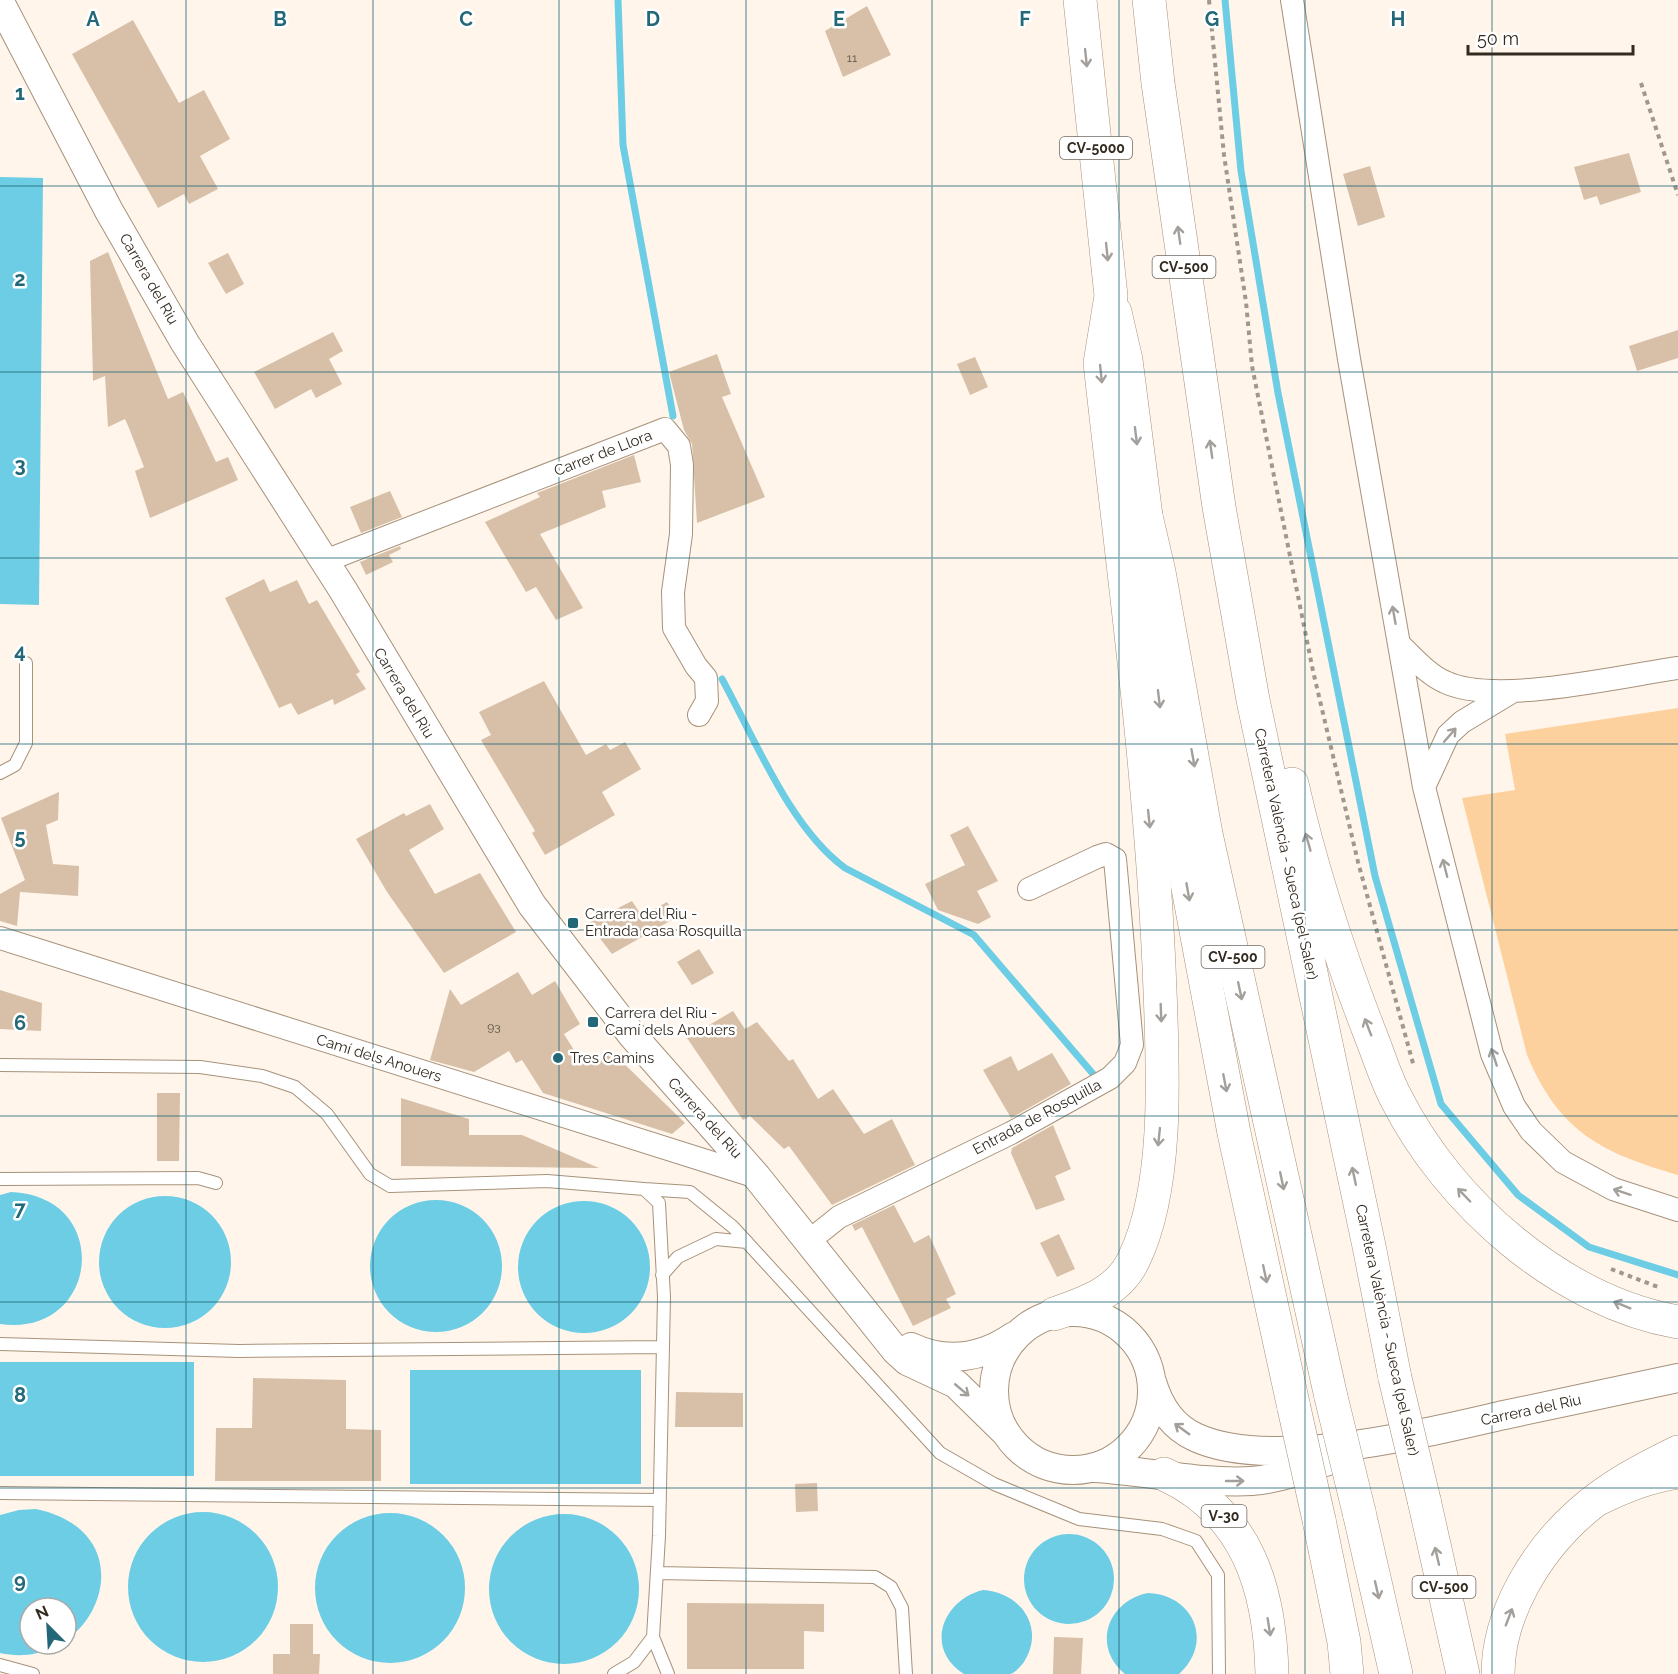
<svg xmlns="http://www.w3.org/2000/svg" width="1678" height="1674" font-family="Raleway,sans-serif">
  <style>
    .green { fill: #fdd19e }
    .water { fill: #6dcde4; fill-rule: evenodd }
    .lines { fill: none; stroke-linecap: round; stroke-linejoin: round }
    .stream { stroke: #6dcde4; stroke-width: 7 }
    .building { fill: #d7c0a7 }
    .service-casing { stroke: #a7927a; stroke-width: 14 }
    .minor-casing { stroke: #a7927a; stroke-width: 24 }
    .tertiary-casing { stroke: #a7927a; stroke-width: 30 }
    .trunk-casing { stroke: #a7927a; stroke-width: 34 }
    .motorway-casing { stroke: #a7927a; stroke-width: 34 }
    .path { stroke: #a0978d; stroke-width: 4; stroke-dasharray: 4.5 4.5; stroke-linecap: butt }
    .service { stroke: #fff; stroke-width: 12 }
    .minor { stroke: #fff; stroke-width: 22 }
    .tertiary { stroke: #fff; stroke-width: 28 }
    .trunk { stroke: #fff; stroke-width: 33 }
    .motorway { stroke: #fff; stroke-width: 33 }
    .trunk-bridge-casing { stroke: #a7927a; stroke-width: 34; stroke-linecap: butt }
    .motorway-bridge-casing { stroke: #a7927a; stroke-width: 34; stroke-linecap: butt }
    .trunk-bridge { stroke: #fff; stroke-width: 33 }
    .motorway-bridge { stroke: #fff; stroke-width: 33 }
    .oneway { stroke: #a39f9b }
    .grid { fill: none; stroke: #226878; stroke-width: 1.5; stroke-opacity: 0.55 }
    .poi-dot { fill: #226878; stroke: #fff; stroke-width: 2 }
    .labels { text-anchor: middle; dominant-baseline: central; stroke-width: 5; stroke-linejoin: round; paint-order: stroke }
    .number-label { font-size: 12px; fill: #5c5042 }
    .shield { fill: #fff; stroke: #706a63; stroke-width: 1.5 }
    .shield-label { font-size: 14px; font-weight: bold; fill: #332a20 }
    .street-label { font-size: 15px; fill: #332a20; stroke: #fff }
    .poi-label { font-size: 15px; fill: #332a20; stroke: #fff; text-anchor: start }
    .grid-label { font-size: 20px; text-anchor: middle; font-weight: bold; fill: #226878; stroke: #fff; stroke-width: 5; stroke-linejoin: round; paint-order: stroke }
  </style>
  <rect width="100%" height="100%" fill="#fff5eb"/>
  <path class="green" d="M 1678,708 L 1678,1175 C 1602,1153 1559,1132 1527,1055 L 1462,798 L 1515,790 L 1505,734 Z"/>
  <path class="water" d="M 0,177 L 43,178 L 39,605 L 0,604 Z
    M 11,1192 C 114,1196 100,1338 0,1324 L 0,1195 Z
    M99 1262a66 66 0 1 1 132 0a66 66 0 1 1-132 0Z
    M370 1266a66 66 0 1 1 132 0a66 66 0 1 1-132 0Z
    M518 1267a66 66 0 1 1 132 0a66 66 0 1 1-132 0Z
    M 0,1362 L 194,1362 L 194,1476 L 0,1476 Z
    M 410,1370 L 641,1370 L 641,1484 L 410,1484 Z
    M 36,1509 C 153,1534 95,1674 0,1653 L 0,1515 L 19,1510 ZM 30,1608 L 66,1608 L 66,1644 L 30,1644 Z
    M128 1587a75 75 0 1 1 150 0a75 75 0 1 1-150 0Z
    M315 1588a75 75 0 1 1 150 0a75 75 0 1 1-150 0Z
    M489 1589a75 75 0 1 1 150 0a75 75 0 1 1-150 0Z
    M1024 1579a45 45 0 1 1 90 0a45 45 0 1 1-90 0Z
    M 983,1590 C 1020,1592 1046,1627 1024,1662 C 1021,1666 1015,1673 1010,1674 C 997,1674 977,1674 964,1674 C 924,1649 942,1600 983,1590 Z
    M 1148,1593 C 1194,1595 1214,1642 1179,1674 L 1125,1674 C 1091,1646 1108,1601 1148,1593 Z"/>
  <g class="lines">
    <path class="stream" d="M 618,0 L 623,145 L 673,416
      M 1225,0 L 1241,171 L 1278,393 L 1375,876 L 1441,1104 L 1518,1195 L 1589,1247 L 1678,1275
      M 722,679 C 755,739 790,828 845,868 L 974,935 L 1094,1075"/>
  </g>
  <path class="building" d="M 867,6 L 891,55 L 843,77 L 825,31 Z
    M 133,20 L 179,103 L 204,90 L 230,139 L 200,156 L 218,189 L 189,204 L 184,194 L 158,208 L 72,54 Z
    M 1629,153 L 1641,192 L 1600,205 L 1597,196 L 1584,200 L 1574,167 Z
    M 1370,166 L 1385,217 L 1358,226 L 1343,174 Z
    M 108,252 L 168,399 L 183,392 L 216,462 L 228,457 L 238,480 L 150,518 L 135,471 L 144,467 L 129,428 L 125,419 L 108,427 L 105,376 L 93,381 L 90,261 Z
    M 228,253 L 244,284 L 226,294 L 208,263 Z
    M 1678,330 L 1678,358 L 1637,371 L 1629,346 Z
    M 333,332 L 343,351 L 329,359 L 342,384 L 316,398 L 311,389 L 275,409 L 254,372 Z
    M 717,354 L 731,394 L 722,397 L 765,497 L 697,523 L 692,444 L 684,430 L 669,372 Z
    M 975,357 L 988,387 L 970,395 L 957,364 Z
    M 634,455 L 641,482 L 602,491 L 606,507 L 540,534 L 583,608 L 556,620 L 536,587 L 526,592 L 485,522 L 540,497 L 537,493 Z
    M 390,491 L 402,517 L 361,533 L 350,507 Z
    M 400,546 L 401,549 L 389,555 L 393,562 L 366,575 L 360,562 Z
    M 264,579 L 270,592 L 297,580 L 309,604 L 317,600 L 360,672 L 356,674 L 366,689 L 334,705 L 333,699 L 298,715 L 291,703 L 279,708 L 225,598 Z
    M 544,681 L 586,755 L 606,744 L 610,750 L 625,742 L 641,769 L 602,792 L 615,815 L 545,855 L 532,833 L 535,831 L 481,740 L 491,735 L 479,712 Z
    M 59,792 L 58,820 L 46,825 L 53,864 L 79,866 L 78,896 L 20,892 L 17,926 L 0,921 L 0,894 L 25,880 L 1,818 Z
    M 430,804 L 444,829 L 409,850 L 435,894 L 480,873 L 516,932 L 444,973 L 387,892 L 356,839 L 404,813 L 406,816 Z
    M 968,826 L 998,881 L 977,891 L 991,917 L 978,924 L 938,910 L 925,884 L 965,865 L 950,835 Z
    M 632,901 L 642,916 L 667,902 L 677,917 L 612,954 L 588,923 Z
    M 699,949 L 714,973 L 692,985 L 677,962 Z
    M 518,972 L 532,995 L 555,981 L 580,1024 L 564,1034 L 582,1063 L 592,1055 L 598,1062 L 611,1051 L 685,1123 L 672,1134 L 543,1093 L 522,1060 L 516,1063 L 509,1051 L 474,1072 L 430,1060 L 450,989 L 461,1005 Z
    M 0,990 L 42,1003 L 41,1031 L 0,1029 Z
    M 733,1011 L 745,1029 L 757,1022 L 789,1061 L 793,1059 L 818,1099 L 833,1089 L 864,1134 L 892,1119 L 915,1165 L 832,1205 L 789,1146 L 784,1149 L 750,1116 L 743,1120 L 687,1038 Z
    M 1052,1053 L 1071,1084 L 1011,1118 L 983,1070 L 1011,1056 L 1018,1071 Z
    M 157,1093 L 180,1093 L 179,1161 L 157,1161 Z
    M 401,1098 L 469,1119 L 469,1135 L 522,1135 L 599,1168 L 401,1166 Z
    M 1053,1125 L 1071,1169 L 1055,1176 L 1065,1200 L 1036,1210 L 1011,1153 L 1012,1148 Z
    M 894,1205 L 914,1243 L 929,1235 L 956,1294 L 946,1299 L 951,1308 L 913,1326 L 862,1227 L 855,1231 L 852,1225 Z
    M 1059,1234 L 1075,1269 L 1057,1277 L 1040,1243 Z
    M 253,1378 L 346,1380 L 346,1429 L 381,1430 L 381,1481 L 215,1481 L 216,1428 L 252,1428 Z
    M 676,1392 L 743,1393 L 743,1427 L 675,1427 Z
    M 817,1483 L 818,1511 L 796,1512 L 795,1484 Z
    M 687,1603 L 824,1604 L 824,1632 L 804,1631 L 804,1669 L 687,1669 Z
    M 290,1624 L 313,1624 L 313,1654 L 320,1654 L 319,1674 L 273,1674 L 273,1654 L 290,1654 Z
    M 1054,1637 L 1083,1638 L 1081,1674 L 1053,1674 Z"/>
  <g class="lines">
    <defs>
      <path id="service" d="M 0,773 L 15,765 L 26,743 L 26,663
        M 0,1065 L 200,1067 L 262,1076 L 295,1087 L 327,1114 L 370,1174 L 390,1186 L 547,1181 L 644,1189 L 659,1203 L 664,1297 L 659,1536 L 653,1637 L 634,1662 L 614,1674
        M 0,1179 L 198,1178 L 216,1183
        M 644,1189 L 690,1192 L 733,1227 L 940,1453 L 994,1484 L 1079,1519 L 1162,1529 L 1196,1541 L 1218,1575 L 1219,1674
        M 662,1275 L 678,1257 L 716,1239 L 747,1242
        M 0,1344 L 239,1351 L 663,1347
        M 0,1493 L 660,1500
        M 657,1573 L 875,1577 L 891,1587 L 902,1608 L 906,1674
        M 653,1637 L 668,1674
        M 0,1665 L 33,1674"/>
      <path id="minor" d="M 1292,0 L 1349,359 L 1424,787 L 1492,1054 L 1514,1106 L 1531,1131 L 1563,1162 L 1613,1189 L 1678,1210
        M 325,561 L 665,429 L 679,446 L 682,465 L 681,534 L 673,592 L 674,628 L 696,666 L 706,678 L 707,701 L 699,715
        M 1399,644 C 1413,657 1427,674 1445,682 C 1495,706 1621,676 1678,668
        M 1424,787 L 1448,735 L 1462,722 L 1510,693
        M 0,938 L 757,1177
        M 809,1241 L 839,1217 L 1011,1133 L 1110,1078 L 1125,1063 L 1132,1045 L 1115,859 L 1106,854 L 1097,857 L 1029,889"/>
      <path id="tertiary" d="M 0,2 L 109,211 L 185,343 L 343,590 L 532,905 L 632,1035 L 757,1177 L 896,1351 L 907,1361 L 956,1384 L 1004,1431
        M994 1391a79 79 0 1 1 158 0a79 79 0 1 1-158 0Z
        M 911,1347 C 947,1364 982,1358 1014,1336
        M 1152,1382 C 1159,1406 1171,1426 1195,1437 C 1270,1472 1425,1433 1504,1415 C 1562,1403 1620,1390 1678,1378
        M 1095,1468 C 1147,1471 1200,1484 1252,1481 C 1278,1479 1303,1470 1328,1461"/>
      <path id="trunk" d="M 1149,0 L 1158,83 L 1219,507 L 1253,700 L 1369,1246 L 1395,1378
        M 1115,312 L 1126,360 L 1146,516 L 1159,572 L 1206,834 L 1331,1397
        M 1292,784 C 1311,868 1338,951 1369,1031 C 1378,1053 1385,1077 1396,1098 C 1449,1203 1560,1301 1678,1322
        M 1054,1314 C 1086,1303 1119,1292 1134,1259 C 1169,1187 1163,1070 1160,990 C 1152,781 1123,571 1100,363 L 1111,296 L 1080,0
        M 1164,1474 C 1247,1512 1270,1588 1272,1674
        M 1424,1500 L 1463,1674
        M 1359,1512 L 1396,1674
        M 1498,1674 C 1498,1614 1536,1552 1580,1513 C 1609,1487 1643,1469 1678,1452"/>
      <path id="motorway" d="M 1146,516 L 1143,573 L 1175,819 L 1234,1133 L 1294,1408
        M 1598,1499 C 1624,1486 1649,1476 1678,1472
        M 1319,1520 L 1344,1642 L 1347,1674"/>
    </defs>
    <use href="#service" class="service-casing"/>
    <use href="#minor" class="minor-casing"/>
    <use href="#tertiary" class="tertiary-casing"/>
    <use href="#trunk" class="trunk-casing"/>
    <use href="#motorway" class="motorway-casing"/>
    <path class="path" d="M 1209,0 L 1224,155 L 1246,302 L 1252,366 L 1313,671 L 1358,862 L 1414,1067
      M 1641,83 L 1678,195
      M 1611,1269 L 1658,1287"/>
    <use href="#service" class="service"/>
    <use href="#minor" class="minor"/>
    <use href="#tertiary" class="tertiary"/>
    <use href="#trunk" class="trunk"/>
    <use href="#motorway" class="motorway"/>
    <defs>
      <path id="trunk-bridge" d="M 1395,1378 L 1424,1500
        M 1331,1397 L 1359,1512"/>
      <path id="motorway-bridge" d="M 1294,1408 L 1319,1520"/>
    </defs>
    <use href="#trunk-bridge" class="trunk-bridge-casing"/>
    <use href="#motorway-bridge" class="motorway-bridge-casing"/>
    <use href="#trunk-bridge" class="trunk-bridge"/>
    <use href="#motorway-bridge" class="motorway-bridge"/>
  </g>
  <defs><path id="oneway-shaft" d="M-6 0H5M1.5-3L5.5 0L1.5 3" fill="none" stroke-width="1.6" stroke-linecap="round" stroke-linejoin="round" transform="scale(1.5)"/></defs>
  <g class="oneway">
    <use href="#oneway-shaft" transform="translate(1086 58) rotate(84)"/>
    <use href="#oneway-shaft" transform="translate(1179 235) rotate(-98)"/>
    <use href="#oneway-shaft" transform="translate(1107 252) rotate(84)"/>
    <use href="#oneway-shaft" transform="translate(1101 374) rotate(84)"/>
    <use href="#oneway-shaft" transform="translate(1136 436) rotate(83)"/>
    <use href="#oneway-shaft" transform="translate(1211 449) rotate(-98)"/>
    <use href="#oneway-shaft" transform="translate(1394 615) rotate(-100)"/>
    <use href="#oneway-shaft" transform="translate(1159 699) rotate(83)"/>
    <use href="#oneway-shaft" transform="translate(1450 735) rotate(-49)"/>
    <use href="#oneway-shaft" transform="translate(1193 758) rotate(80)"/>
    <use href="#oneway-shaft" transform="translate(1149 819) rotate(84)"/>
    <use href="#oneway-shaft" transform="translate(1308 842) rotate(-106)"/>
    <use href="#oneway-shaft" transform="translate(1445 868) rotate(-104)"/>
    <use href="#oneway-shaft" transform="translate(1188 892) rotate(80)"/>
    <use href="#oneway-shaft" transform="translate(1240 991) rotate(78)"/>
    <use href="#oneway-shaft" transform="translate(1161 1013) rotate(88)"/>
    <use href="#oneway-shaft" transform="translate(1368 1027) rotate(-111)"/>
    <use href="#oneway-shaft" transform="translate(1494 1057) rotate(-108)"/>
    <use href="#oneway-shaft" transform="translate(1225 1083) rotate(79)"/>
    <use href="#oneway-shaft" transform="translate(1159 1137) rotate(96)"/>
    <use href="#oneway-shaft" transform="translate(1354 1176) rotate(-102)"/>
    <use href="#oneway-shaft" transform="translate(1282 1181) rotate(78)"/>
    <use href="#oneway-shaft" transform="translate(1622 1192) rotate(-162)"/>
    <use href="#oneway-shaft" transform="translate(1464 1195) rotate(-134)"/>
    <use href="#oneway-shaft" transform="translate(1265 1274) rotate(78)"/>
    <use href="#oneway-shaft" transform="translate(1622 1305) rotate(-158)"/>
    <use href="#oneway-shaft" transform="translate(962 1390) rotate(40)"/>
    <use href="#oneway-shaft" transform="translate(1182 1429) rotate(-144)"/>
    <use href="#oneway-shaft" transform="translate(1235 1481)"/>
    <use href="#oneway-shaft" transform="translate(1437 1556) rotate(-103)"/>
    <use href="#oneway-shaft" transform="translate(1377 1590) rotate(77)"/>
    <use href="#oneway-shaft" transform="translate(1509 1617) rotate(-69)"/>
    <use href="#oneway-shaft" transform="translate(1269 1627) rotate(81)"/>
  </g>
  <path class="grid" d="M 186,0 L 186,1674M 373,0 L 373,1674M 559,0 L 559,1674M 746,0 L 746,1674M 932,0 L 932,1674M 1119,0 L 1119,1674M 1305,0 L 1305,1674M 1492,0 L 1492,1674M 0,186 L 1678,186M 0,372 L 1678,372M 0,558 L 1678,558M 0,744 L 1678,744M 0,930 L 1678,930M 0,1116 L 1678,1116M 0,1302 L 1678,1302M 0,1488 L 1678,1488"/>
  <g class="poi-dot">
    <rect x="567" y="917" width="12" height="12" rx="3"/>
    <rect x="587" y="1016" width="12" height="12" rx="3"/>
    <circle cx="558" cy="1058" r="6"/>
  </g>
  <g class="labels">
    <g class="number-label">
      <text x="852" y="58">11</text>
      <text x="494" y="1027">93</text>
    </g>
    <g class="shield">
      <rect x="1060" y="137" width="72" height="22" rx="4.5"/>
      <rect x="1152.5" y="256" width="63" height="22" rx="4.5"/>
      <rect x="1201.5" y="946" width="63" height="22" rx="4.5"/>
      <rect x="1201.5" y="1505" width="45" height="22" rx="4.5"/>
      <rect x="1412.5" y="1576" width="63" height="22" rx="4.5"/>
    </g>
    <g class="shield-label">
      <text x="1096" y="148">CV-5000</text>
      <text x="1184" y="267">CV-500</text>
      <text x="1233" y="957">CV-500</text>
      <text x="1224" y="1516">V-30</text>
      <text x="1444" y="1587">CV-500</text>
    </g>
    <g class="street-label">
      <text transform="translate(149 279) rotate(60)">Carrera del Riu</text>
      <text transform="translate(603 453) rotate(-21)">Carrer de Llora</text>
      <text transform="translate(404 693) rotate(59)">Carrera del Riu</text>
      <text transform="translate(1286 854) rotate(78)">Carretera València - Sueca (pel Saler)</text>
      <text transform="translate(379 1058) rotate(17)">Camí dels Anouers</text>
      <text transform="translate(1037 1117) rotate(-28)">Entrada de Rosquilla</text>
      <text transform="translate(705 1118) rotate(48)">Carrera del Riu</text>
      <text transform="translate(1387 1330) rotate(78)">Carretera València - Sueca (pel Saler)</text>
      <text transform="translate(1531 1410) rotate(-12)">Carrera del Riu</text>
    </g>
    <g class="poi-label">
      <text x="585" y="914">Carrera del Riu -<tspan x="585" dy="17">Entrada casa Rosquilla</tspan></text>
      <text x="605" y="1013">Carrera del Riu -<tspan x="605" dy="17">Camí dels Anouers</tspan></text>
      <text x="570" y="1058">Tres Camins</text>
    </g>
  </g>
  <g class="grid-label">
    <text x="93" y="26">A</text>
    <text x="280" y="26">B</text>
    <text x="466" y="26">C</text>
    <text x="653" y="26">D</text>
    <text x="839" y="26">E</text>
    <text x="1025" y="26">F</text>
    <text x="1212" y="26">G</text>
    <text x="1398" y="26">H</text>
    <text x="20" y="100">1</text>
    <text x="20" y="286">2</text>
    <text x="20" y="472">3</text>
    <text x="20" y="658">4</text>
    <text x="20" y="844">5</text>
    <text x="20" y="1030">6</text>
    <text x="20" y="1216">7</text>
    <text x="20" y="1402">8</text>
    <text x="20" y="1588">9</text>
  </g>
  <g transform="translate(48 1626) rotate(336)"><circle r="28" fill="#ffffff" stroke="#adaaa6" stroke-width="1.5"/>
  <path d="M0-4.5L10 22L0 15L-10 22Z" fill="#226878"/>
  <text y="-9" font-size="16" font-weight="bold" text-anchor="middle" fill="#332a20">N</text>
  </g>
  <path d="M1468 45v9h165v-9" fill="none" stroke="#332a20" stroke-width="3"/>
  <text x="1477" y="45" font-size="18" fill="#332a20" stroke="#ffffff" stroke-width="4.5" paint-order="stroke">50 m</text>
</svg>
